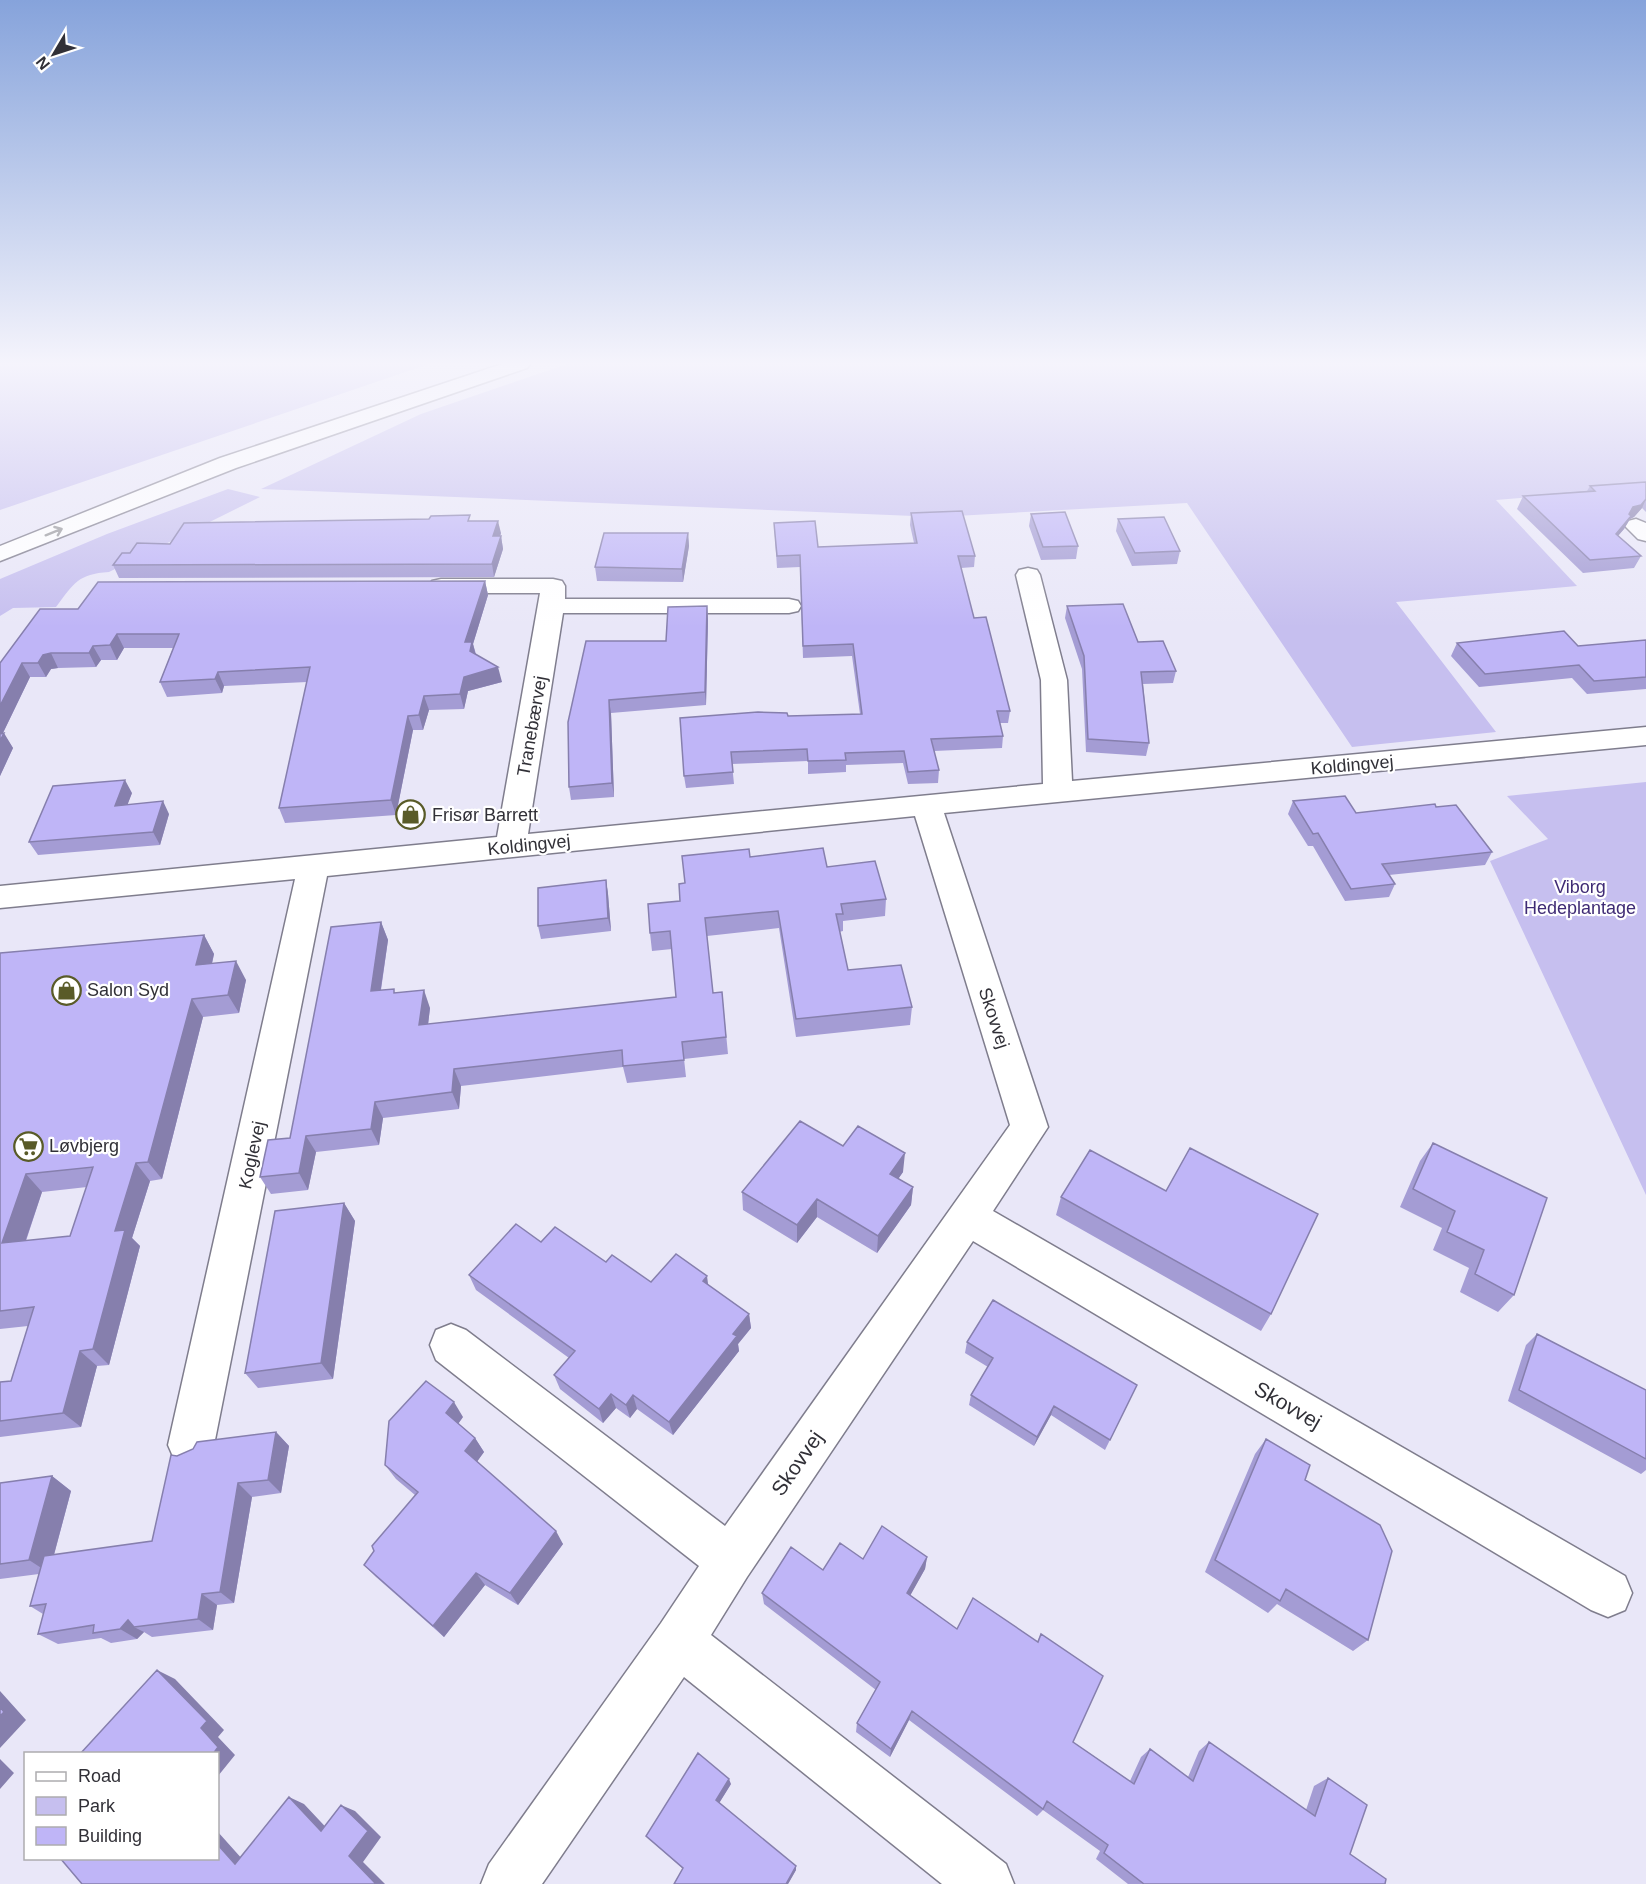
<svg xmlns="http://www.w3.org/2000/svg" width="1646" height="1884" font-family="Helvetica,sans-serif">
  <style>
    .green { fill: #c6bfef }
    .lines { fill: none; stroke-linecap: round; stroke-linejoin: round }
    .minor-casing { stroke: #7f7d8d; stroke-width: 3 }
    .major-casing { stroke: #7f7d8d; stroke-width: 3 }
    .minor { fill: #fff; fill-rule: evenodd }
    .major { fill: #fff; fill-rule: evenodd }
    .wall { fill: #a49cd4; fill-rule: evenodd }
    .shaded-wall { fill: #867fad }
    .building { fill: #bfb5f7; stroke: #867fad; stroke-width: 1.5; fill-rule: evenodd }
    .oneway { stroke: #98989b }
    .labels { text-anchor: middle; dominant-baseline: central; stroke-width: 4.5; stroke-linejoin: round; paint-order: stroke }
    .street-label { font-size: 18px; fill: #313037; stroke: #fff }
    .poi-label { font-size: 18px; fill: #313037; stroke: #fff; text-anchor: start }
    .park-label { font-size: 18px; fill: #3f2b75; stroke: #fff }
    .near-street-label { font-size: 21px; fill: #313037; stroke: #fff }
  </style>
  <rect width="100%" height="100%" fill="#e9e7f8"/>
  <path class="green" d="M 0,364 L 429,364 L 0,510 Z
    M 567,364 L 1646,364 L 1646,487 L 1496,500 L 1577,586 L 1396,602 L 1496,732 L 1352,747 L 1187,503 L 938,517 L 261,489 L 421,414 Z
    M 228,489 L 260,497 L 109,572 C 78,574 74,583 56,607 L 13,608 L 0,616 L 0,579 L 107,534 Z
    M 1646,782 L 1646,1195 L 1490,861 L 1548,839 L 1507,796 Z"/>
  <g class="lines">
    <defs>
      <path id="minor" d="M 1636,519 L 1646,523 L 1646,541 L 1638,539 L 1625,526 L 1628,521 Z
        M 1028,568 L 1037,570 L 1040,575 L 1067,680 L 1072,781 L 1646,727 L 1646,745 L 944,813 L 1048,1127 L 993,1211 L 1625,1576 L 1632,1593 L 1625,1610 L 1608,1617 L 1591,1610 L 973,1241 L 747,1577 L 711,1635 L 1006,1864 L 1014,1884 L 942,1884 L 684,1677 L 542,1884 L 481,1884 L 489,1864 L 661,1623 L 699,1566 L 436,1360 L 430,1345 L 436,1330 L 451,1324 L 466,1330 L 725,1526 L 1010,1125 L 915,816 L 327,876 L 214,1445 L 207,1461 L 191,1468 L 175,1461 L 168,1445 L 295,879 L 0,908 L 0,886 L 497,837 L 540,593 L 441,593 L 432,591 L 429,586 L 432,581 L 441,579 L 553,579 L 562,581 L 565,586 L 565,599 L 789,599 L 798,601 L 801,606 L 798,611 L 789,613 L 563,613 L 528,834 L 1043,784 L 1041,680 L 1016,575 L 1019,570 Z"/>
      <path id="major" d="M 502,364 L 530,364 L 527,368 L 236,468 L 0,561 L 0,546 L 220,458 Z"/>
    </defs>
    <use href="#minor" class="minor-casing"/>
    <use href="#major" class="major-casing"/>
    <use href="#minor" class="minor"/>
    <use href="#major" class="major"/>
  </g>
  <path class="wall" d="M 1646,482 L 1646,512 L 1642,508 L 1634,517 L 1630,519 L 1624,529 L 1618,536 L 1641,556 L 1634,568 L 1583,573 L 1517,509 L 1523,496 L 1587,491 L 1590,486 Z
    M 911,513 L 975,556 L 974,567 L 961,568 L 974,618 L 1010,711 L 1008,723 L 1000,723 L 1003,736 L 1002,748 L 934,751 L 939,770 L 938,783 L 908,784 L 903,763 L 846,765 L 846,772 L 808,774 L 808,761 L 732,764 L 734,784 L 686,788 L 684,776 L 788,716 L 860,714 L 852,656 L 803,658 L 800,567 L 777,568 L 774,523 L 818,547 L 914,543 L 910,525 Z
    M 1031,514 L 1078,546 L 1076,559 L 1041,560 L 1029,526 Z
    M 1118,519 L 1180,551 L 1177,564 L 1132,566 L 1116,531 Z
    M 471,521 L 501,533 L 500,536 L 501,536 L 503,549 L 494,577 L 119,578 L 113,565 L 130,553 L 170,544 Z
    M 688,533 L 689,546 L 683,582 L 597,581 L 595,567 Z
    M 485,581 L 488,595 L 473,644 L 476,654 L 502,682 L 468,691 L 464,709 L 429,710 L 423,730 L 413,730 L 396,815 L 285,823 L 279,808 L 307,682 L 224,686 L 222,693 L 167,697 L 160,682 L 173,648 L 124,648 L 117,660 L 101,660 L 96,667 L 58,668 L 51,669 L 46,677 L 30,677 L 3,733 L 13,748 L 0,776 L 0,663 L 78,609 Z
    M 707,606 L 708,619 L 706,705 L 611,713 L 614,797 L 571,800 L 569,787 L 568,722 Z
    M 1067,606 L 1176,671 L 1173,683 L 1143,684 L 1149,743 L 1146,756 L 1086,752 L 1082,669 L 1065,618 Z
    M 1646,640 L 1646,689 L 1587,694 L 1572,678 L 1479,687 L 1451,656 L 1457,643 L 1578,646 Z
    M 132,793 L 127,805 L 169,814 L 160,845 L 38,855 L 29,842 Z
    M 1293,801 L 1356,813 L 1436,807 L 1492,852 L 1485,865 L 1389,875 L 1395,884 L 1389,897 L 1345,901 L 1313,846 L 1308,846 L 1288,814 Z
    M 750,857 L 827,867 L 886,899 L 885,916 L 843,921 L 843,931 L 839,932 L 848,970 L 912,1007 L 910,1025 L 796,1037 L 779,928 L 707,936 L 713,993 L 722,992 L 728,1054 L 684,1059 L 686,1077 L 627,1083 L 623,1067 L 461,1086 L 459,1109 L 383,1118 L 379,1145 L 316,1152 L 308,1190 L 271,1194 L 260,1177 L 290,1138 L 381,922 L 388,940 L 381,990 L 396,993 L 430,1008 L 428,1024 L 676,997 L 672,949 L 652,951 L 650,933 L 680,901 L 685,883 Z
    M 606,880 L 608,894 L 611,931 L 541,939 L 538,926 Z
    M 204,935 L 214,954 L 212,964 L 246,980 L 239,1013 L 203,1017 L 162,1179 L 150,1181 L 132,1238 L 140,1246 L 109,1365 L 97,1366 L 81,1427 L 0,1437 L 0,1382 L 11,1381 L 28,1326 L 0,1329 L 0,953 ZM 87,1187 L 70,1236 L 26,1241 L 42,1192 Z
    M 1433,1143 L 1514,1295 L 1498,1312 L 1460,1292 L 1469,1268 L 1433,1250 L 1442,1228 L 1400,1207 L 1420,1161 Z
    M 843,1146 L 903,1172 L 898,1179 L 913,1187 L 911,1205 L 877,1253 L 817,1217 L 797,1243 L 743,1210 L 742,1192 Z
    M 1166,1191 L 1271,1314 L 1261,1331 L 1056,1215 L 1061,1197 Z
    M 344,1203 L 355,1221 L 333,1379 L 258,1388 L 245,1373 Z
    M 541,1242 L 606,1262 L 651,1282 L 708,1285 L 749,1314 L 751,1328 L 738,1344 L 739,1351 L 673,1435 L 637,1409 L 630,1418 L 616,1408 L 603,1423 L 560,1389 L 554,1375 L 569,1358 L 476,1290 L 469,1275 Z
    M 1537,1334 L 1646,1390 L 1646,1470 L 1641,1474 L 1508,1401 L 1526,1345 Z
    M 967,1342 L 1137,1385 L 1105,1450 L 1051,1415 L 1034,1446 L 969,1405 L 971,1395 L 988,1367 L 965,1353 Z
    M 463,1417 L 458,1424 L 475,1438 L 484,1452 L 477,1461 L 563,1544 L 518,1605 L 485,1585 L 444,1637 L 376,1577 L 364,1565 L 415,1495 L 396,1479 L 385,1465 Z
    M 276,1432 L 289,1446 L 281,1493 L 252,1497 L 234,1603 L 217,1605 L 213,1630 L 152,1637 L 144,1632 L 137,1639 L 111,1643 L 101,1638 L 58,1644 L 38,1634 L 43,1614 L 30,1606 L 39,1574 L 0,1579 L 0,1483 L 52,1476 L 71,1491 L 54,1555 L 152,1541 L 177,1456 Z
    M 1266,1439 L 1305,1480 L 1368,1640 L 1353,1651 L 1277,1604 L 1268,1613 L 1205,1572 L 1255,1454 Z
    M 927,1557 L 925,1569 L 910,1595 L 957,1629 L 1037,1642 L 1041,1634 L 1073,1742 L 1130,1781 L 1141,1757 L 1150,1749 L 1188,1777 L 1199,1751 L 1209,1742 L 1306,1810 L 1314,1786 L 1328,1778 L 1350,1854 L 1385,1884 L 1128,1884 L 1096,1859 L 1100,1851 L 1043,1810 L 1037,1816 L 909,1720 L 890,1757 L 856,1732 L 857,1723 L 876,1690 L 764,1604 L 762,1593 L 823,1570 L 863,1559 Z
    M 731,1784 L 719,1803 L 796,1866 L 796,1870 L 788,1884 L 674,1884 L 683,1869 L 646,1836 Z"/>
  <path class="shaded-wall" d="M 1646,499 L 1642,508 L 1634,517 L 1630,519 L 1624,529 L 1609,546 L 1616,534 L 1633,507 Z
    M 498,521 L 501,533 L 496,549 L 493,536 Z
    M 688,533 L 689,546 L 683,582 L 682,569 Z
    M 501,536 L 503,549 L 494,577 L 492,564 Z
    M 485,581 L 488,595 L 473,644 L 476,656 L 474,665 L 465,642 Z
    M 707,606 L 708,619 L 706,705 L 705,692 Z
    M 117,634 L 124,648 L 117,660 L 110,645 Z
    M 93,646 L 101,660 L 96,667 L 89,653 Z
    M 51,653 L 58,668 L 51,669 L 46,677 L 38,663 L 43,655 Z
    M 22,663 L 30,677 L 0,739 L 0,706 Z
    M 498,667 L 502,682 L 468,691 L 464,709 L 460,694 L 464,677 Z
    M 218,672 L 224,686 L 222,693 L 215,679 Z
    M 424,696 L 429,710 L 423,730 L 419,715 Z
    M 609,700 L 611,713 L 614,797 L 612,783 Z
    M 408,716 L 413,730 L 396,815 L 391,800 Z
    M 4,733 L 13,748 L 0,776 L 0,741 Z
    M 125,780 L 132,793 L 122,819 L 115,806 Z
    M 163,801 L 169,814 L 160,845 L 153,832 Z
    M 606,880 L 608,894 L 611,931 L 608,918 Z
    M 381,922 L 388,940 L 378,1008 L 371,991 Z
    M 204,935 L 214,954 L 207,984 L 196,965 Z
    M 236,961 L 246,980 L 239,1013 L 228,995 Z
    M 424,990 L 430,1008 L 426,1042 L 419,1025 Z
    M 192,999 L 203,1017 L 162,1179 L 148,1162 Z
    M 454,1069 L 461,1086 L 459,1109 L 452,1092 Z
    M 375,1102 L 383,1118 L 379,1145 L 371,1129 Z
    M 306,1136 L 316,1152 L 308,1190 L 299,1173 Z
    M 905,1153 L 903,1172 L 889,1192 L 890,1174 Z
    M 136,1163 L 150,1181 L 132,1238 L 140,1246 L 109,1365 L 93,1349 L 115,1231 Z
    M 26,1174 L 42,1192 L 19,1260 L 2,1243 Z
    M 913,1187 L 911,1205 L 877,1253 L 878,1236 Z
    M 817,1199 L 817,1217 L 797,1243 L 797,1225 Z
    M 344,1203 L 355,1221 L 333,1379 L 321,1363 Z
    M 707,1276 L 709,1291 L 703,1281 Z
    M 749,1314 L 751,1328 L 738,1344 L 739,1351 L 673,1435 L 669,1422 L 733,1334 Z
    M 80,1351 L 97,1366 L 81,1427 L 63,1413 Z
    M 611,1394 L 616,1408 L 603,1423 L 599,1409 Z
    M 633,1395 L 637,1409 L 630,1418 L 626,1405 Z
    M 454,1402 L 463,1417 L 455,1428 L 446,1413 Z
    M 1054,1406 L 1051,1415 L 1034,1446 L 1037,1437 Z
    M 276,1432 L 289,1446 L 281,1493 L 268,1480 Z
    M 475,1438 L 484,1452 L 474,1466 L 465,1451 Z
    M 52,1476 L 71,1491 L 49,1573 L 29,1560 Z
    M 238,1483 L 252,1497 L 234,1603 L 220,1592 Z
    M 556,1531 L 563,1544 L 518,1605 L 510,1593 Z
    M 927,1557 L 925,1569 L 905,1605 L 907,1593 Z
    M 476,1573 L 485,1585 L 444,1637 L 433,1626 Z
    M 202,1594 L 217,1605 L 213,1630 L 198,1619 Z
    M 128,1620 L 134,1627 L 144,1632 L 137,1639 L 120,1629 Z
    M 157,1670 L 175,1679 L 224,1730 L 218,1737 L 235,1755 L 218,1776 L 218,1754 L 213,1754 L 201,1728 Z
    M 0,1691 L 26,1720 L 0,1748 Z
    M 912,1711 L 909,1720 L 890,1757 L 891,1749 Z
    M 0,1759 L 14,1773 L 0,1789 Z
    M 729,1779 L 731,1784 L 718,1805 L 716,1800 Z
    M 289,1797 L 304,1804 L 335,1837 L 321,1831 Z
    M 341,1805 L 355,1811 L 381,1837 L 363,1862 L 385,1884 L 376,1884 L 349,1856 Z
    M 218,1832 L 252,1870 L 235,1864 L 218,1845 Z
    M 796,1866 L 796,1870 L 788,1884 L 786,1884 Z"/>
  <path class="building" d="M 1646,482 L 1646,499 L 1641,505 L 1633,507 L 1629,514 L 1631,516 L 1616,534 L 1641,556 L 1590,560 L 1523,496 L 1595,491 L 1590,486 Z
    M 962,511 L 975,556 L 958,556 L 974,618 L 986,617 L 1010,711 L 997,711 L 1003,736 L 931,739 L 939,770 L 908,772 L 904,751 L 845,753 L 846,760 L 808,761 L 807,749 L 731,752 L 733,772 L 684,776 L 680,718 L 758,712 L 787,713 L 788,716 L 862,714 L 853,644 L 803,646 L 800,555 L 777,556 L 774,523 L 815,521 L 818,547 L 917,543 L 911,513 Z
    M 1065,512 L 1078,546 L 1043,547 L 1031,514 Z
    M 470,515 L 468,521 L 498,521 L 493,536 L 501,536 L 492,564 L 113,565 L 122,553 L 130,553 L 137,543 L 170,544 L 184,523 L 429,519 L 431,516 Z
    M 1164,517 L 1180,551 L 1135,553 L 1118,519 Z
    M 604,533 L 688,533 L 682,569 L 595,567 Z
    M 485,581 L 465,642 L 472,642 L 470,651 L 498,667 L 464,677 L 460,694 L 424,696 L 419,715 L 408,716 L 391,800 L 279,808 L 310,667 L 218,672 L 215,679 L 160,682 L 179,634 L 117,634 L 110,645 L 93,646 L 89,653 L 51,653 L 43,655 L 38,663 L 22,663 L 0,706 L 0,663 L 40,609 L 78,609 L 98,582 Z
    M 1123,604 L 1138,642 L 1163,641 L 1176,671 L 1141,672 L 1149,743 L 1088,739 L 1084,656 L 1067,606 Z
    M 707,606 L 705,692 L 609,700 L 612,783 L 569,787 L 568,722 L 586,641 L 666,641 L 668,607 Z
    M 1564,631 L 1578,646 L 1646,640 L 1646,677 L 1594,681 L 1579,665 L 1485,674 L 1457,643 Z
    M 4,733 L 0,741 L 0,734 Z
    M 125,780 L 115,806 L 163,801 L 153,832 L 29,842 L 53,786 Z
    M 1345,796 L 1356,813 L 1435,804 L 1436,807 L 1456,805 L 1492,852 L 1382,864 L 1395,884 L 1351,889 L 1318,833 L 1313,834 L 1293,801 Z
    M 823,848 L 827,867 L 875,861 L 886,899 L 841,904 L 843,914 L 836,914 L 848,970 L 901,965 L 912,1007 L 796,1019 L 778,911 L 705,918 L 713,993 L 722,992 L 726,1037 L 682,1042 L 684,1060 L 623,1066 L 622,1050 L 454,1069 L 452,1092 L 375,1102 L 371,1129 L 306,1136 L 299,1173 L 260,1177 L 268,1140 L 290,1138 L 331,927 L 381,922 L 371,991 L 394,989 L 394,993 L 424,990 L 419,1025 L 676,997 L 670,931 L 650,933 L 648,904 L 680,901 L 679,884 L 685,883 L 682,856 L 749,849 L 750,857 Z
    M 606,880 L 608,918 L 538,926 L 538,888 Z
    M 204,935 L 196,965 L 236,961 L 228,995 L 192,999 L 148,1162 L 136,1163 L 115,1231 L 125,1230 L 93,1349 L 80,1351 L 63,1413 L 0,1421 L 0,1382 L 11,1381 L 34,1307 L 0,1311 L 0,953 ZM 93,1167 L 70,1236 L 2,1243 L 26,1174 Z
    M 800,1121 L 843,1146 L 858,1126 L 905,1153 L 890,1174 L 913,1187 L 878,1236 L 817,1199 L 797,1225 L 742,1192 Z
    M 1433,1143 L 1547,1198 L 1514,1295 L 1475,1274 L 1484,1250 L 1447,1232 L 1455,1211 L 1413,1189 Z
    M 1190,1148 L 1318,1214 L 1271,1314 L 1061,1197 L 1090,1150 L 1166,1191 Z
    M 344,1203 L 321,1363 L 245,1373 L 275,1211 Z
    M 516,1224 L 541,1242 L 555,1227 L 606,1262 L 612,1255 L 651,1282 L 676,1254 L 707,1276 L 703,1281 L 749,1314 L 733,1334 L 737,1336 L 669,1422 L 633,1395 L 626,1405 L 611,1394 L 599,1409 L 554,1375 L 575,1351 L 469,1275 Z
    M 993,1300 L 1137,1385 L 1110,1440 L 1054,1406 L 1037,1437 L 971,1395 L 993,1358 L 967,1342 Z
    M 1537,1334 L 1646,1390 L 1646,1459 L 1519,1390 Z
    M 426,1381 L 454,1402 L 446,1413 L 475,1438 L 465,1451 L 556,1531 L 510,1593 L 476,1573 L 433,1626 L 364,1565 L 374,1551 L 372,1546 L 418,1492 L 385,1465 L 389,1421 Z
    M 276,1432 L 268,1480 L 238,1483 L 220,1592 L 202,1594 L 198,1619 L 134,1627 L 128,1620 L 120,1629 L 93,1633 L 94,1625 L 38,1634 L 46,1604 L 30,1606 L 44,1556 L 152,1541 L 171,1455 L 177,1456 L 193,1449 L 197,1442 Z
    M 1266,1439 L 1310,1465 L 1305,1480 L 1380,1525 L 1392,1551 L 1368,1640 L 1286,1589 L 1280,1601 L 1215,1560 Z
    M 52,1476 L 29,1560 L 0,1564 L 0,1483 Z
    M 882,1526 L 927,1557 L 907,1593 L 957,1629 L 973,1598 L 1038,1642 L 1041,1634 L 1103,1676 L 1073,1742 L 1134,1784 L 1150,1749 L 1193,1781 L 1209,1742 L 1315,1816 L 1328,1778 L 1367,1805 L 1350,1854 L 1386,1879 L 1385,1884 L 1144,1884 L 1104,1853 L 1108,1845 L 1047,1801 L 1043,1809 L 912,1711 L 891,1749 L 857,1723 L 880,1682 L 762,1593 L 791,1547 L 823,1570 L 840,1543 L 863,1559 Z
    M 157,1670 L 207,1721 L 201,1728 L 218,1747 L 213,1754 L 80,1754 Z
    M 0,1707 L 4,1712 L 0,1716 Z
    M 698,1753 L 729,1779 L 716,1800 L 796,1866 L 786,1884 L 674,1884 L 683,1868 L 646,1836 Z
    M 289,1797 L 321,1831 L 341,1805 L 368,1831 L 349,1856 L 376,1884 L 82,1884 L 60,1858 L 218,1858 L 218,1845 L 235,1864 Z"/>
  <defs><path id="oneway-shaft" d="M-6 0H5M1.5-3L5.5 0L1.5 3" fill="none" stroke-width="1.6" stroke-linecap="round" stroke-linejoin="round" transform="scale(1.5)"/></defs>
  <use class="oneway" href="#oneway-shaft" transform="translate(54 532) rotate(-22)"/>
  <linearGradient id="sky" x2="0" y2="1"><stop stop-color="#86a3db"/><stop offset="0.58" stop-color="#f5f4fc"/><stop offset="1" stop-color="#f5f4fc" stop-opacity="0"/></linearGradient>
  <rect width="1646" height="627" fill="url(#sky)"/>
  <defs>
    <symbol id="shop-ring" viewBox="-11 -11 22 22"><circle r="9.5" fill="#fff" stroke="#595b28" stroke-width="1.5"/><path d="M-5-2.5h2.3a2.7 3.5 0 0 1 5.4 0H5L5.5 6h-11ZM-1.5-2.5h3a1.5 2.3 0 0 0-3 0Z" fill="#595b28"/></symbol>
    <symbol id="supermarket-ring" viewBox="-11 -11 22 22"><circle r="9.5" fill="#fff" stroke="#595b28" stroke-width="1.5"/><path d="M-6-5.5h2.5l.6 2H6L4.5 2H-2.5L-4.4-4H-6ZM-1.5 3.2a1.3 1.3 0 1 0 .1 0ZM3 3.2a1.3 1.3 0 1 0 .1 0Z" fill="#595b28"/></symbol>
  </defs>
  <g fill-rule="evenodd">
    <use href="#shop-ring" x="394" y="798" width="33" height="33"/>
    <use href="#shop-ring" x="50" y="974" width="33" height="33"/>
    <use href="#supermarket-ring" x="12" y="1130" width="33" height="33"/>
  </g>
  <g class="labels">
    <g class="street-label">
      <text transform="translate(532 726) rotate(-80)">Tranebærvej</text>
      <text transform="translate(1352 765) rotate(-5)">Koldingvej</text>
      <text transform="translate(529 845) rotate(-6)">Koldingvej</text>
      <text transform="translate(994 1018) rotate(72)">Skovvej</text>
      <text transform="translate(252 1155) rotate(-78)">Koglevej</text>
    </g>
    <g class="poi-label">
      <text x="432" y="815">Frisør Barrett</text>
      <text x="87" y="990">Salon Syd</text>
      <text x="49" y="1146">Løvbjerg</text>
    </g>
    <g class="park-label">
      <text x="1580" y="887">Viborg<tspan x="1580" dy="21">Hedeplantage</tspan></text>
    </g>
    <g class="near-street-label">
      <text transform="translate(1288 1405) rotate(30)">Skovvej</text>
      <text transform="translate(797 1463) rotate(-55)">Skovvej</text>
    </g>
  </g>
  <rect x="24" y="1752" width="195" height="108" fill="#ffffff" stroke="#adacaf" stroke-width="1.5"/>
  <rect x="36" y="1772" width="30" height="9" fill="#ffffff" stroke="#adacaf" stroke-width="1.5"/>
  <text x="78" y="1782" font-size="18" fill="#313037">Road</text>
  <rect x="36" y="1797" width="30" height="18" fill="#c6bfef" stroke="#adacaf" stroke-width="1.5"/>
  <text x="78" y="1812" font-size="18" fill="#313037">Park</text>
  <rect x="36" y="1827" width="30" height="18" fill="#bfb5f7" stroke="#adacaf" stroke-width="1.5"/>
  <text x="78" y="1842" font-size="18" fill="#313037">Building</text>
  <g transform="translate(54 54) rotate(231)" stroke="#ffffff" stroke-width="4.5" paint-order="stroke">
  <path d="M0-4.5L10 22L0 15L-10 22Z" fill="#313037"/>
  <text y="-9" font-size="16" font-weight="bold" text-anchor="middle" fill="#313037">N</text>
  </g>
</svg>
